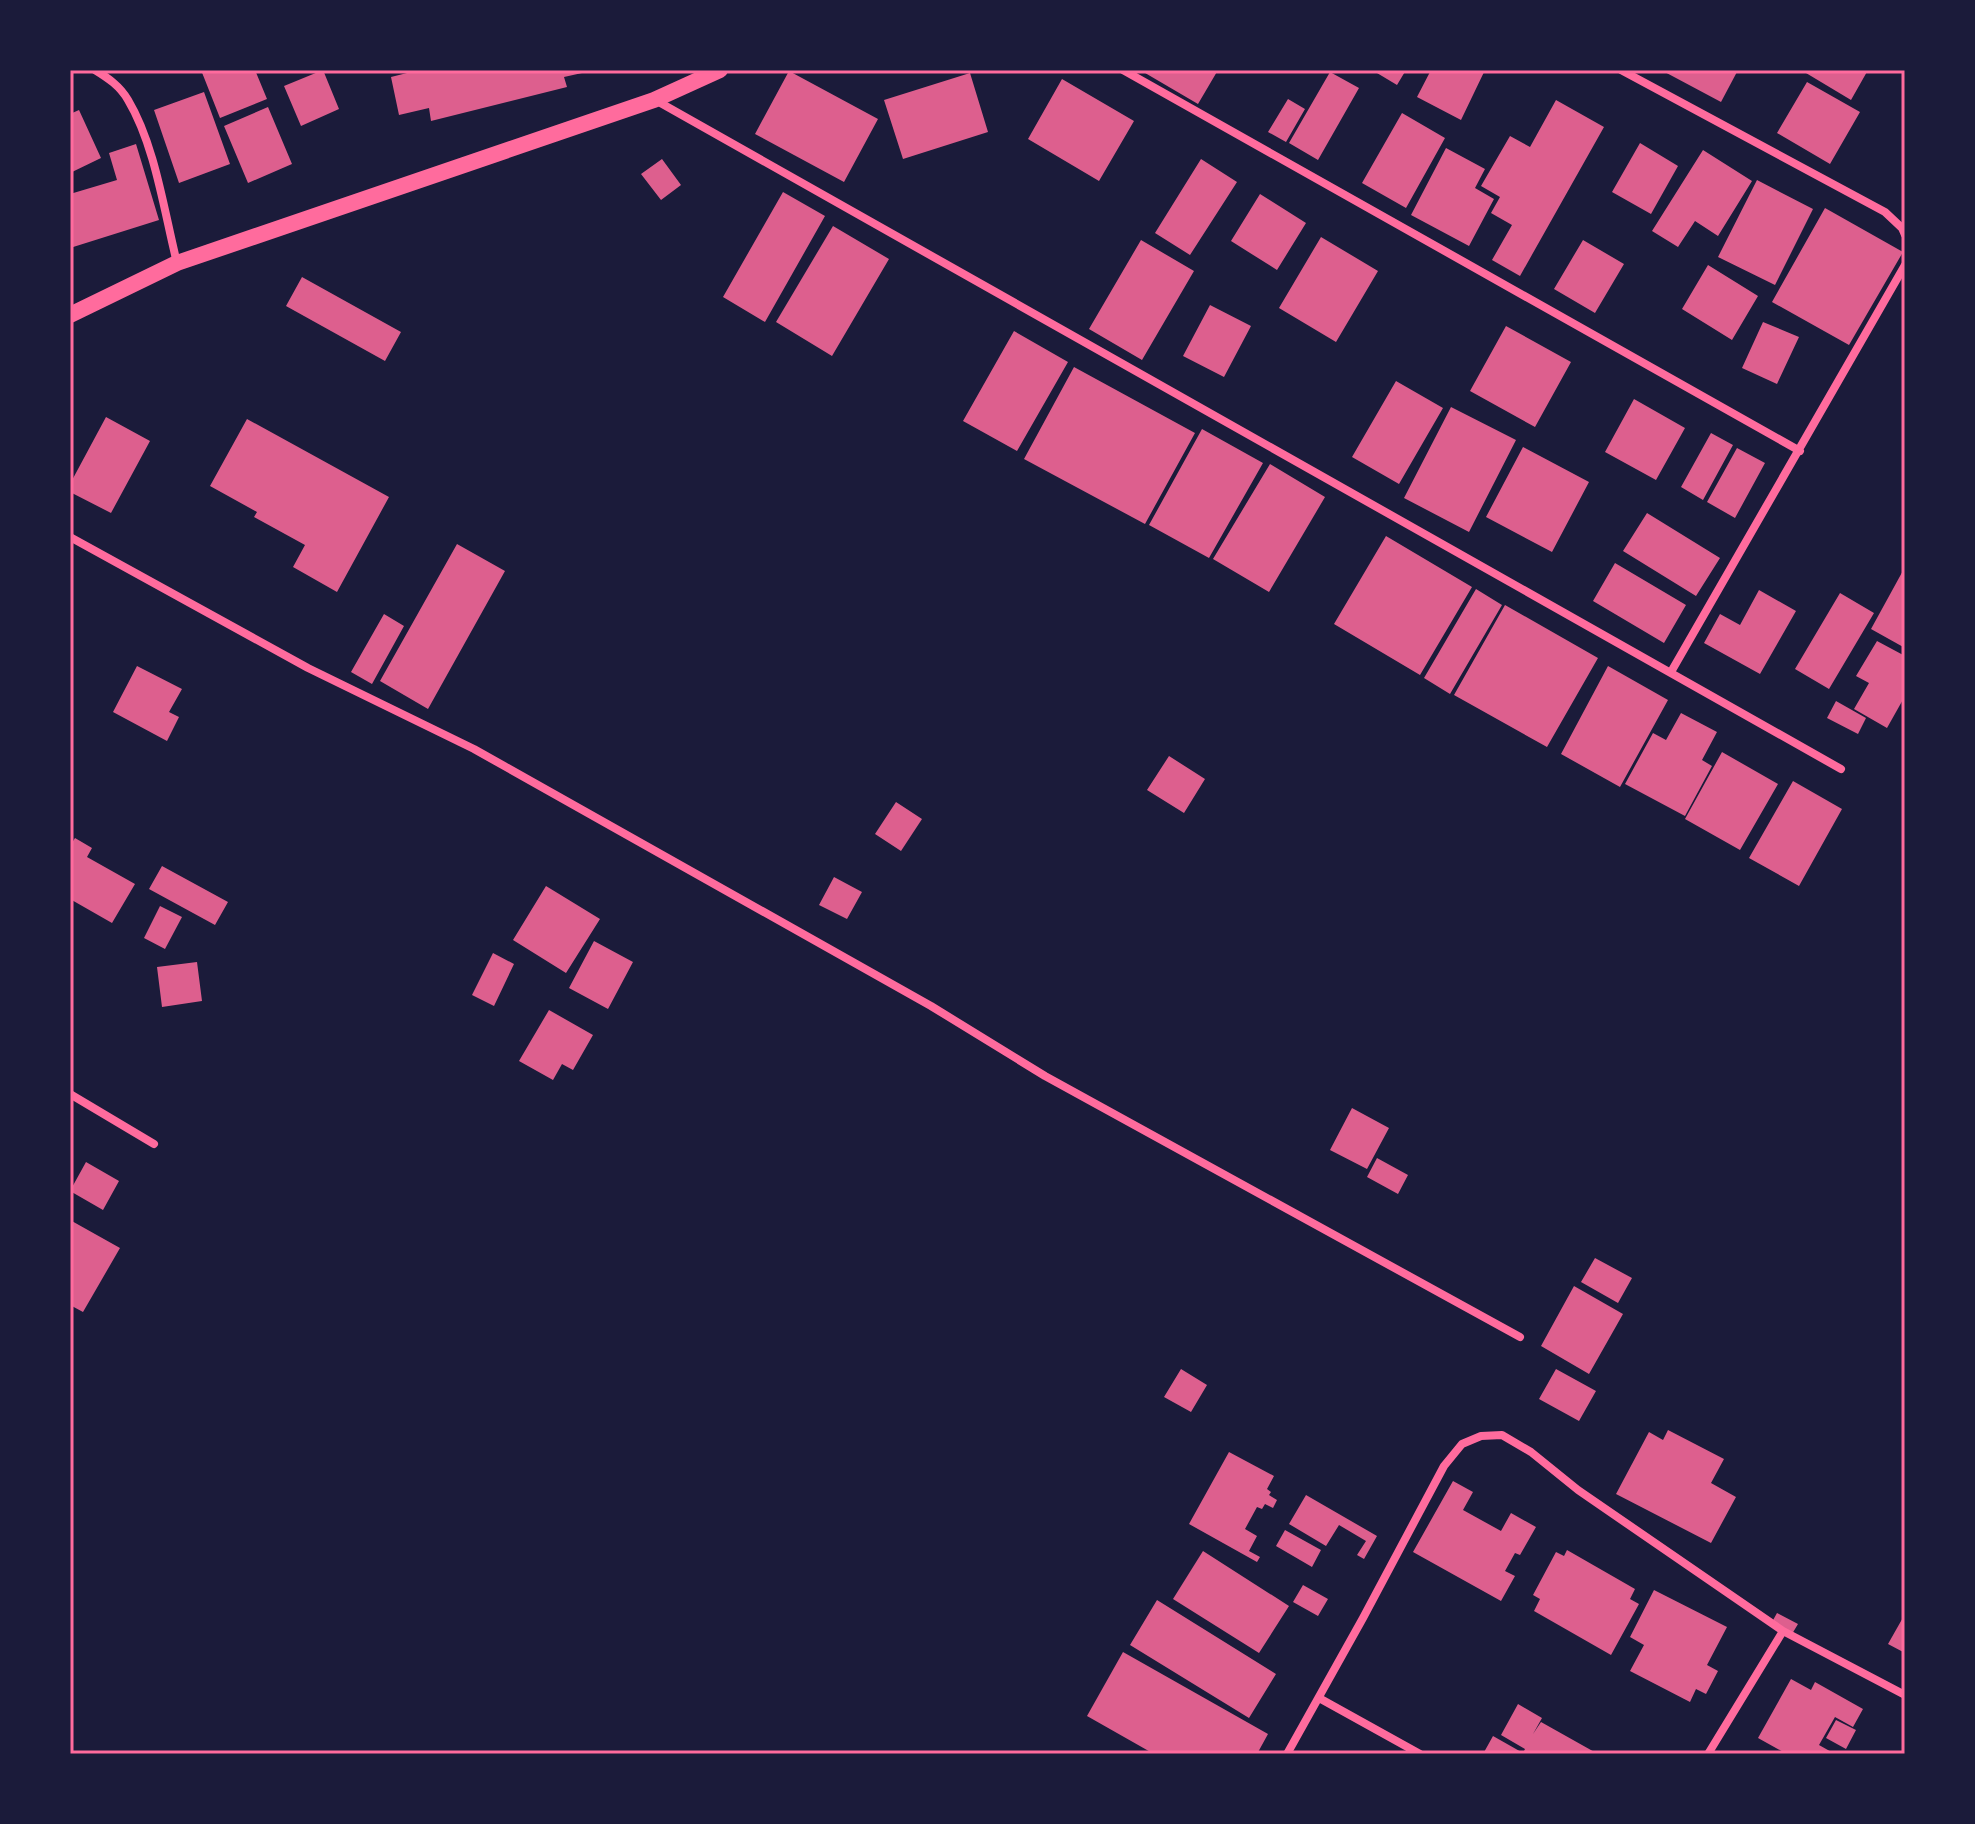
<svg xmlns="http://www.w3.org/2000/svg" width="1975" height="1824" font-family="Signika,sans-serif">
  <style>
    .building { fill: #dd5f8e }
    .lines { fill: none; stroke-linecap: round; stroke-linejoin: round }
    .minor { stroke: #ff6b9d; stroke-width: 8 }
    .secondary { stroke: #ff6b9d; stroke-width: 16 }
    .neatline { fill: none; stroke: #ff6b9d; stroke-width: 3 }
  </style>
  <rect width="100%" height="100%" fill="#1b1b3a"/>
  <path class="building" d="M 201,70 L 255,70 L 267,99 L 220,118 Z
    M 323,70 L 339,109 L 301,126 L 284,86 Z
    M 419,70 L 581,70 L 582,73 L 564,77 L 567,87 L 431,121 L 429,108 L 399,115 L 391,77 Z
    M 1140,70 L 1218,70 L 1198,104 Z
    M 1372,70 L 1406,70 L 1397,85 Z
    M 1431,70 L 1485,70 L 1461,120 L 1417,97 Z
    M 1661,70 L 1738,70 L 1721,102 Z
    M 1801,70 L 1868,70 L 1851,100 Z
    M 789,71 L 878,119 L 844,182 L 755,134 Z
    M 1330,72 L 1359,88 L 1318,160 L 1289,143 Z
    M 970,73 L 988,132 L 903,159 L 884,100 Z
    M 1062,79 L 1134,121 L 1099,181 L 1028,139 Z
    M 1807,82 L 1860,112 L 1830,164 L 1777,133 Z
    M 204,92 L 230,164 L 179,183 L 154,110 Z
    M 1288,99 L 1305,109 L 1286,142 L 1268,132 Z
    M 1556,100 L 1604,127 L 1520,276 L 1492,260 L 1512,225 L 1491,213 L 1500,197 L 1481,186 L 1510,136 L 1530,147 Z
    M 268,107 L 292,164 L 248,183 L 224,126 Z
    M 79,110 L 101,158 L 70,173 L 70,114 Z
    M 1402,113 L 1445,138 L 1406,208 L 1362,183 Z
    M 1640,143 L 1678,166 L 1651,214 L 1612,192 Z
    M 136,144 L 159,220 L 70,248 L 70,194 L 117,180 L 109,153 Z
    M 1446,148 L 1485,169 L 1475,188 L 1494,199 L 1469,246 L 1411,215 Z
    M 1703,150 L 1752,181 L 1718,236 L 1695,221 L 1678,247 L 1652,231 Z
    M 662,159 L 681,185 L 661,200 L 641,174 Z
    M 1201,159 L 1237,182 L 1190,255 L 1155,233 Z
    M 1757,180 L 1813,209 L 1775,285 L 1718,257 Z
    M 783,192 L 825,216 L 765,322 L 723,297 Z
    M 1260,194 L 1306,223 L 1277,270 L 1231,241 Z
    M 1825,208 L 1903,252 L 1849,345 L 1772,302 Z
    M 833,226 L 889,259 L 832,356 L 776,322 Z
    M 1321,237 L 1378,271 L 1336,342 L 1279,308 Z
    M 1141,240 L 1194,271 L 1142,360 L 1089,329 Z
    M 1583,240 L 1624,264 L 1595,313 L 1554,289 Z
    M 1708,265 L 1758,296 L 1732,340 L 1682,309 Z
    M 302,277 L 401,332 L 385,361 L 286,306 Z
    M 1210,305 L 1251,326 L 1224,377 L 1183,356 Z
    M 1763,322 L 1799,337 L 1777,384 L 1742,368 Z
    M 1506,326 L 1571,362 L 1535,427 L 1470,391 Z
    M 1014,331 L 1068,362 L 1017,451 L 963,421 Z
    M 1074,367 L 1195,433 L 1145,524 L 1024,459 Z
    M 1396,381 L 1443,408 L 1399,484 L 1352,457 Z
    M 1634,399 L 1685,428 L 1656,480 L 1605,452 Z
    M 1451,407 L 1516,440 L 1469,532 L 1404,498 Z
    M 106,417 L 150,441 L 111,513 L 70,492 L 70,484 Z
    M 247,419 L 389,497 L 337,592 L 293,567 L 305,545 L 254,517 L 257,512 L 210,486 Z
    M 1202,429 L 1263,463 L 1209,558 L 1149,525 Z
    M 1711,433 L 1733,445 L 1703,500 L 1681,487 Z
    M 1523,447 L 1589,482 L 1552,552 L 1486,517 Z
    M 1737,448 L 1765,463 L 1735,518 L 1707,502 Z
    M 1270,464 L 1325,497 L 1269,592 L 1213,559 Z
    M 1647,513 L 1720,558 L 1696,596 L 1623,551 Z
    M 1386,536 L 1472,587 L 1420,675 L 1334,624 Z
    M 457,544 L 505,571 L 428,709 L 380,681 Z
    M 1615,563 L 1686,605 L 1664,643 L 1593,601 Z
    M 1905,567 L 1905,648 L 1871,629 Z
    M 1476,589 L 1502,605 L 1450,694 L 1424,678 Z
    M 1759,590 L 1796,611 L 1760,674 L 1704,643 L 1720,614 L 1740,625 Z
    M 1840,593 L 1874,613 L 1829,689 L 1795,669 Z
    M 1505,605 L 1598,658 L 1547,747 L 1454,695 Z
    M 384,614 L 404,626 L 372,684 L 351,672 Z
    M 1877,641 L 1905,656 L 1905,696 L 1887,728 L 1854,709 L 1869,683 L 1856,676 Z
    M 137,666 L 182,689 L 169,712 L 179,717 L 167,741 L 113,712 Z
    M 1608,666 L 1668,700 L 1620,787 L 1561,754 Z
    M 1836,701 L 1866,718 L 1858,734 L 1827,718 Z
    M 1681,713 L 1717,732 L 1702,760 L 1712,766 L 1685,816 L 1625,784 L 1653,733 L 1666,740 Z
    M 1722,752 L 1778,784 L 1740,850 L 1685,819 Z
    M 1169,756 L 1205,779 L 1184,813 L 1147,790 Z
    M 1793,781 L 1842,809 L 1799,886 L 1749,858 Z
    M 896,802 L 922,819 L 901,851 L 875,834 Z
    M 75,838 L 92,848 L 87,857 L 135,884 L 112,923 L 70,899 L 70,846 Z
    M 162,866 L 228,902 L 215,925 L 149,889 Z
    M 834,877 L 862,892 L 847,919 L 819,905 Z
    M 546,886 L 600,919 L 566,973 L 513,940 Z
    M 160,906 L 182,917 L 165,949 L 144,938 Z
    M 594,941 L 633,962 L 608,1009 L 569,988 Z
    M 493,953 L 514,964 L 494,1006 L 472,995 Z
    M 197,962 L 202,1001 L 162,1007 L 157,967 Z
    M 549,1010 L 593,1035 L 573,1070 L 562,1064 L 553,1080 L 519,1061 Z
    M 1352,1108 L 1389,1128 L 1367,1169 L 1330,1150 Z
    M 1377,1158 L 1408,1175 L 1398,1194 L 1367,1177 Z
    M 86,1162 L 119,1181 L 103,1210 L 70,1191 Z
    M 70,1220 L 120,1248 L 83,1312 L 70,1305 Z
    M 1595,1258 L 1632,1278 L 1618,1303 L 1581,1282 Z
    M 1574,1286 L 1623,1314 L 1589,1374 L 1541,1346 Z
    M 1181,1369 L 1207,1385 L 1191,1412 L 1164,1397 Z
    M 1556,1369 L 1596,1391 L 1579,1421 L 1539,1399 Z
    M 1668,1430 L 1724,1459 L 1711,1483 L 1736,1497 L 1711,1543 L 1616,1494 L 1649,1432 L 1663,1440 Z
    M 1229,1452 L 1274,1476 L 1267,1489 L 1271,1492 L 1269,1495 L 1277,1500 L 1273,1508 L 1265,1504 L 1262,1509 L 1257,1507 L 1245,1529 L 1257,1536 L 1249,1551 L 1260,1557 L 1257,1562 L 1189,1524 Z
    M 1453,1481 L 1473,1492 L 1463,1510 L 1501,1531 L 1511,1513 L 1536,1527 L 1520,1555 L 1515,1553 L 1505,1571 L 1515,1576 L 1501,1601 L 1413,1552 Z
    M 1306,1495 L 1377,1536 L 1364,1559 L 1357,1555 L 1366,1541 L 1339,1525 L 1326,1546 L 1289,1524 Z
    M 1285,1530 L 1321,1550 L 1312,1567 L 1276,1546 Z
    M 1567,1550 L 1635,1589 L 1630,1599 L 1639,1604 L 1611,1655 L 1534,1611 L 1540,1599 L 1533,1595 L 1556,1552 L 1564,1556 Z
    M 1203,1551 L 1289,1606 L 1259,1653 L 1173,1599 Z
    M 1303,1585 L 1328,1599 L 1318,1616 L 1293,1602 Z
    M 1654,1590 L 1727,1627 L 1707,1665 L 1718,1671 L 1706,1694 L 1696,1689 L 1690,1702 L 1630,1671 L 1644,1645 L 1630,1637 Z
    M 1157,1600 L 1276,1674 L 1249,1718 L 1130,1645 Z
    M 1777,1613 L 1798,1624 L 1792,1634 L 1772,1622 Z
    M 1905,1614 L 1905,1653 L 1888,1644 Z
    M 1123,1652 L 1268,1734 L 1257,1754 L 1154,1754 L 1087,1716 Z
    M 1791,1679 L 1811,1690 L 1815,1682 L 1863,1709 L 1853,1727 L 1835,1717 L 1819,1745 L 1835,1754 L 1787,1754 L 1758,1738 Z
    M 1518,1704 L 1542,1718 L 1533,1734 L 1541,1722 L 1598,1754 L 1483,1754 L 1493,1736 L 1523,1753 L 1525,1749 L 1501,1735 Z
    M 1836,1720 L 1856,1730 L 1846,1749 L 1826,1738 Z"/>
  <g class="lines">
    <path class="minor" d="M 95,70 C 108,78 120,86 128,100 C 155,145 164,211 177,263
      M 1123,70 L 1800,451
      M 1621,70 L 1885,212 L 1902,228 L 1905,235
      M 657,101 L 1841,769
      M 70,537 L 308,668 L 474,749 L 931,1006 L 1045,1076 L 1520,1337
      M 1671,672 L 1905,265
      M 70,1094 L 154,1144
      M 1319,1698 L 1420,1754
      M 1287,1754 L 1363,1618 L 1444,1466 L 1462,1444 L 1481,1436 L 1502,1435 L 1531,1452 L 1578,1490 L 1783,1631 L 1905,1695
      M 1708,1754 L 1783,1631"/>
    <path class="secondary" d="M 70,315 L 177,263 L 654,100 L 720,70"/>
  </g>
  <rect width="1975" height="1824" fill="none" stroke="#1b1b3a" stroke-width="144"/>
  <rect x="72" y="72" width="1831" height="1680" class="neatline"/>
</svg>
